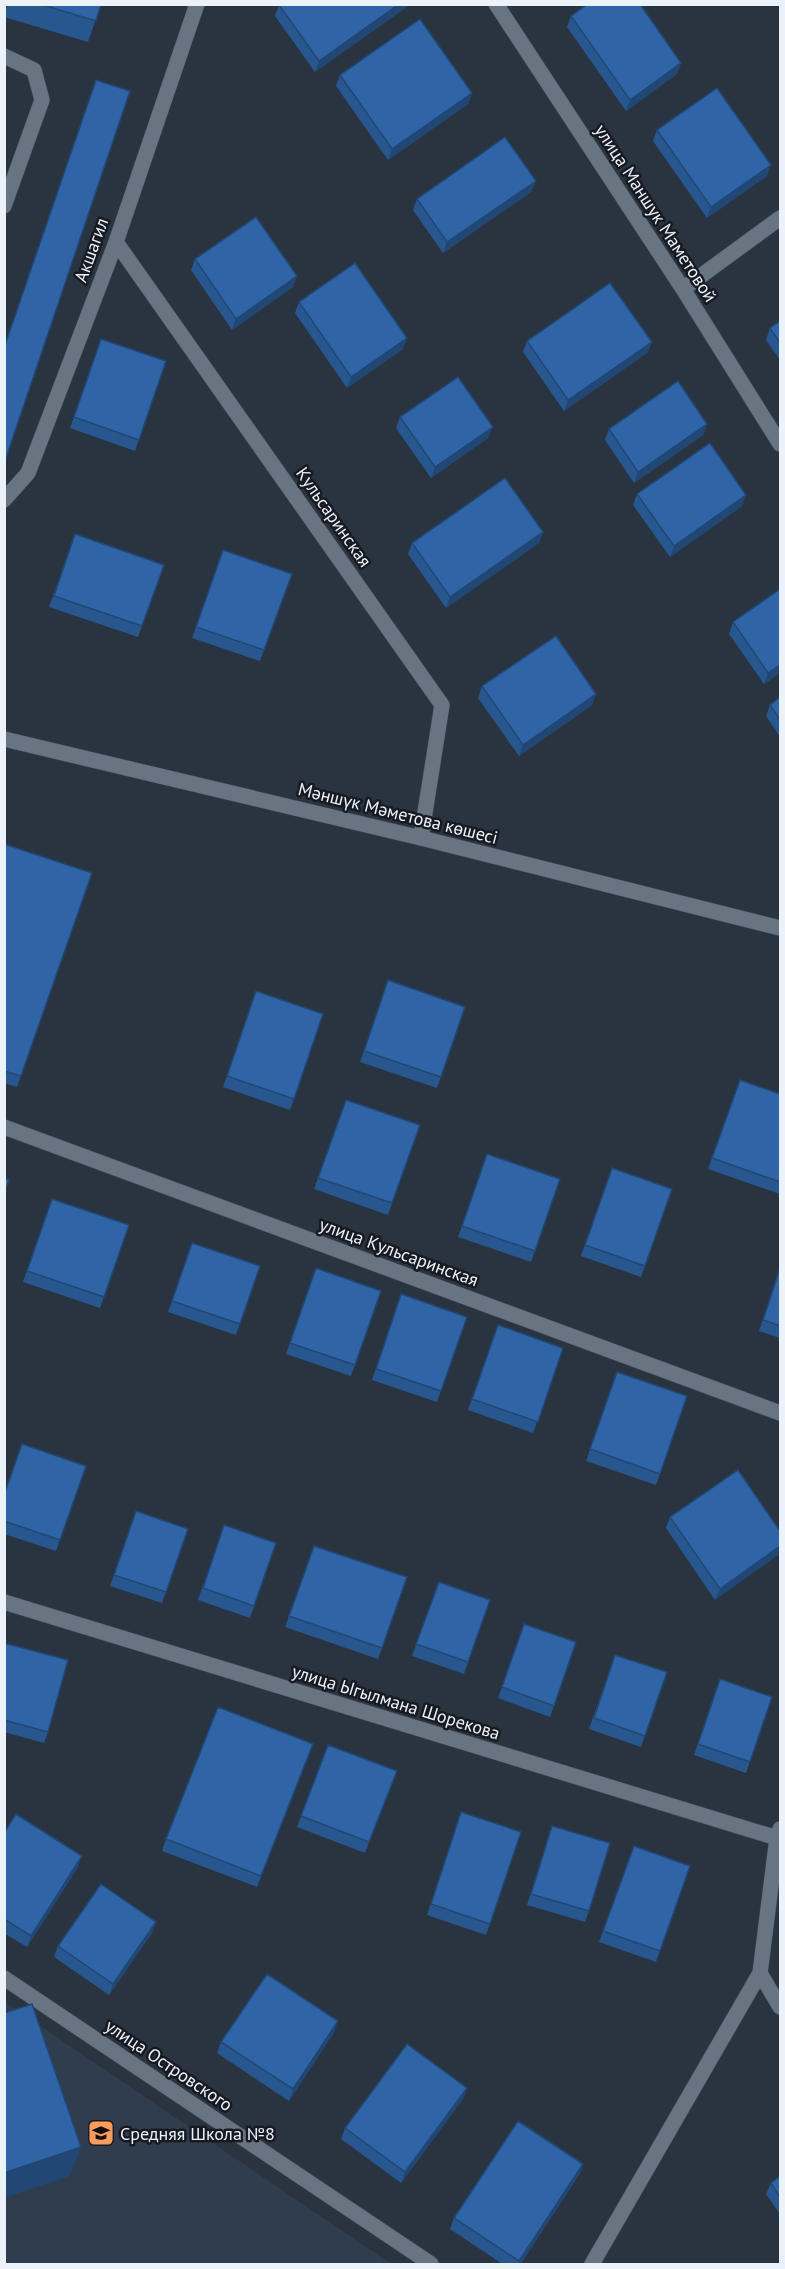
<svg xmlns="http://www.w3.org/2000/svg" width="785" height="2269" font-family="'PT Sans',sans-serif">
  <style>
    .built { fill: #2f3d4e }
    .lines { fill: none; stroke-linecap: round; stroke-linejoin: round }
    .minor-casing { stroke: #4a535e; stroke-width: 16 }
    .minor { stroke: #697482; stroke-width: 15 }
    .wall { fill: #28578f }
    .shaded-wall { fill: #214774 }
    .building { fill: #2f65a6; stroke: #214774; stroke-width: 1.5 }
    .labels { text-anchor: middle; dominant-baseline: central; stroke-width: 5; stroke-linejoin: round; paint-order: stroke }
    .street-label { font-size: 18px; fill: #ebf2fa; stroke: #171b21 }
    .poi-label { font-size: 18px; fill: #ebf2fa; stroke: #171b21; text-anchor: start }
  </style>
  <rect width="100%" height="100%" fill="#2a3440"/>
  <path class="built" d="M 5,2002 L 391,2264 L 5,2264 Z"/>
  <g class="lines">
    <defs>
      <path id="minor" d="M 496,4 L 683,289 L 780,444
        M 4,56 L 34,70 L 42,100 L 4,206
        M 116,242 L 442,705 L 421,838
        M 683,289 L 780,218
        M 4,500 L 28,473 L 116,242 L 197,4
        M 4,739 L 421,838 L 780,928
        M 4,1127 L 780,1413
        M 4,1602 L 777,1838
        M 760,1973 L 780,2007
        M 4,1978 L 431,2264
        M 592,2264 L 760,1973 L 777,1838 L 780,1829"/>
    </defs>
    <use href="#minor" class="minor-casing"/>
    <use href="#minor" class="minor"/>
  </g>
  <path class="wall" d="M 4,4 L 101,4 L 88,42 L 4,17 Z
    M 279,5 L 408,6 L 315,72 L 275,16 Z
    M 571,16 L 681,63 L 677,74 L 626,111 L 567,27 Z
    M 340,75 L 472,93 L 468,104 L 388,160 L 336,86 Z
    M 657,130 L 767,176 L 707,218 L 653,141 Z
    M 536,181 L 531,192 L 443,253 L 413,210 L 417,199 Z
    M 195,259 L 293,287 L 232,330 L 191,270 Z
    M 299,302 L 403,349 L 347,388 L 295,313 Z
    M 780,321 L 780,360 L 766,340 L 770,328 Z
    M 101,339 L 166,361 L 135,451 L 70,428 Z
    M 527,341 L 652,342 L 647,353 L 564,411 L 523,352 Z
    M 400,417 L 488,438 L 431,478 L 396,428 Z
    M 707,424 L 703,435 L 634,483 L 605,440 L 609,429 Z
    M 637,494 L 742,506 L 670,557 L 633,505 Z
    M 543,532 L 539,543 L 446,608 L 408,554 L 412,543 Z
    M 75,534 L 164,565 L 138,637 L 49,607 Z
    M 223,550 L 292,574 L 260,661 L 192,638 Z
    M 733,622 L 780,673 L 764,684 L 729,634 Z
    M 482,686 L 592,705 L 519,756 L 478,698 Z
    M 780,697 L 780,737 L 766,716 L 770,705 Z
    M 4,844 L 92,873 L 17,1087 L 4,1083 Z
    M 388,980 L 465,1007 L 437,1088 L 360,1062 Z
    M 256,991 L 323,1014 L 290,1110 L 223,1087 Z
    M 740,1080 L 780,1094 L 780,1194 L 708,1169 Z
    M 346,1100 L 420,1125 L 388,1215 L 314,1189 Z
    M 487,1154 L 560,1179 L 531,1262 L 458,1237 Z
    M 612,1168 L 672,1189 L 641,1277 L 581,1256 Z
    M 52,1199 L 129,1225 L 100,1308 L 23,1282 Z
    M 192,1243 L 260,1266 L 236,1335 L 168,1312 Z
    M 316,1268 L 381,1291 L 351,1376 L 286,1354 Z
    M 780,1268 L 780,1338 L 759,1331 Z
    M 401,1294 L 467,1317 L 437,1402 L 372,1380 Z
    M 498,1325 L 563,1348 L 533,1433 L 468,1410 Z
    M 617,1372 L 687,1396 L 656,1485 L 586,1461 Z
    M 86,1466 L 56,1551 L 4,1534 L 4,1495 Z
    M 136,1511 L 188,1529 L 162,1603 L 110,1586 Z
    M 670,1517 L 780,1531 L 715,1600 L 666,1528 Z
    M 224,1525 L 276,1543 L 250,1618 L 198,1600 Z
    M 314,1546 L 407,1577 L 378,1659 L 285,1627 Z
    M 439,1582 L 490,1600 L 464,1674 L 412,1656 Z
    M 524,1624 L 576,1642 L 550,1717 L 498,1698 Z
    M 4,1643 L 48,1732 L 44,1743 L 4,1732 Z
    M 615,1655 L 667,1672 L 641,1747 L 589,1729 Z
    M 720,1679 L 772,1697 L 746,1773 L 694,1755 Z
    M 328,1745 L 397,1771 L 365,1853 L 297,1827 Z
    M 309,1755 L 257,1887 L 162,1851 L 166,1839 Z
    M 461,1812 L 521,1832 L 486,1935 L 427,1915 Z
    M 552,1826 L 589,1911 L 585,1922 L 527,1905 Z
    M 4,1833 L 78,1867 L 27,1947 L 4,1933 Z
    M 634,1846 L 690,1866 L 656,1962 L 599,1942 Z
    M 156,1922 L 152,1933 L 109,1995 L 54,1957 L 58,1946 Z
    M 334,2032 L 289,2101 L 217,2053 L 221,2042 Z
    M 467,2088 L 463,2099 L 401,2183 L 341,2139 L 345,2128 Z
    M 583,2164 L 579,2175 L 520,2265 L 504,2265 L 450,2229 L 454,2218 Z
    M 780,2176 L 780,2214 L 766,2194 L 771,2183 Z"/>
  <path class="shaded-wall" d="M 399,4 L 409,4 L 408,6 L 315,72 L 319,61 Z
    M 681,63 L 677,74 L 626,111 L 630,100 Z
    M 472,93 L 468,104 L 388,160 L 392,149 Z
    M 771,165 L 767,176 L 707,218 L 711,207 Z
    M 536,181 L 531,192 L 443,253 L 447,242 Z
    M 297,276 L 293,287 L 232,330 L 236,319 Z
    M 407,338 L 403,349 L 347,388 L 351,377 Z
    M 652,342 L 647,353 L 564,411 L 568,400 Z
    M 707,424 L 703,435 L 634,483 L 638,472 Z
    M 493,427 L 488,438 L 431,478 L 435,467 Z
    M 746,495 L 742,506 L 670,557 L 674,546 Z
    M 543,532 L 539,543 L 446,608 L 450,597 Z
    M 780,665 L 780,673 L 764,684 L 768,673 Z
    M 596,694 L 592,705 L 519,756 L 523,745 Z
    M 780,1546 L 780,1554 L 715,1600 L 720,1589 Z
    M 82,1856 L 78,1867 L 27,1947 L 31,1936 Z
    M 156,1922 L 152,1933 L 109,1995 L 113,1984 Z
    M 338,2021 L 334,2032 L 289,2101 L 293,2089 Z
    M 467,2088 L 463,2099 L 401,2183 L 405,2172 Z
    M 81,2147 L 70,2176 L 4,2198 L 4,2173 Z
    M 583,2164 L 579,2175 L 520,2265 L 518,2265 L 519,2261 Z"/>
  <path class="building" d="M 40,4 L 101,4 L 96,21 Z
    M 280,4 L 399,4 L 319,61 L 279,5 Z
    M 588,4 L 640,4 L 681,63 L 630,100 L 571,16 Z
    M 420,19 L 472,93 L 392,149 L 340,75 Z
    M 96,80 L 130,91 L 5,461 L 4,348 Z
    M 717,88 L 771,165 L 711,207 L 657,130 Z
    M 505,137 L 536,181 L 447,242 L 417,199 Z
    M 256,217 L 297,276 L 236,319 L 195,259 Z
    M 355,263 L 407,338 L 351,377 L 299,302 Z
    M 610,283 L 652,342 L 568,400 L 527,341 Z
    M 780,321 L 780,343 L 770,328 Z
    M 101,339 L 166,361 L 139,440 L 74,417 Z
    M 458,377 L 493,427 L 435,467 L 400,417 Z
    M 678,381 L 707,424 L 638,472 L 609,429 Z
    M 710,443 L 746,495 L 674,546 L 637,494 Z
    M 505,478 L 543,532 L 450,597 L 412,543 Z
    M 75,534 L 164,565 L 142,626 L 54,596 Z
    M 223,550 L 292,574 L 264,650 L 196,627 Z
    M 780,589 L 780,665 L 768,673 L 733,622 Z
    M 556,636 L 596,694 L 523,745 L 482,686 Z
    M 780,697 L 780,720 L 770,705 Z
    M 4,844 L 92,873 L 21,1076 L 4,1071 Z
    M 388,980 L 465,1007 L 441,1077 L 364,1051 Z
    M 256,991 L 323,1014 L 294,1099 L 227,1076 Z
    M 740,1080 L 780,1094 L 780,1182 L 712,1158 Z
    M 346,1100 L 420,1125 L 392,1203 L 318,1178 Z
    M 487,1154 L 560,1179 L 535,1251 L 462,1226 Z
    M 612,1168 L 672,1189 L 645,1266 L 585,1245 Z
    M 4,1178 L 9,1180 L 4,1193 Z
    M 52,1199 L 129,1225 L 104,1297 L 27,1271 Z
    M 192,1243 L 260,1266 L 240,1324 L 172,1301 Z
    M 316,1268 L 381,1291 L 355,1365 L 290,1343 Z
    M 780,1268 L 780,1326 L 763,1320 Z
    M 401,1294 L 467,1317 L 441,1391 L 376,1369 Z
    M 498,1325 L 563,1348 L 538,1422 L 472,1399 Z
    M 617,1372 L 687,1396 L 660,1474 L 590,1449 Z
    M 22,1444 L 86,1466 L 60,1540 L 4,1521 L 4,1495 Z
    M 738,1470 L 780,1531 L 780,1546 L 720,1589 L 670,1517 Z
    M 136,1511 L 188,1529 L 166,1592 L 114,1575 Z
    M 224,1525 L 276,1543 L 254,1606 L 203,1588 Z
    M 314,1546 L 407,1577 L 382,1648 L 289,1616 Z
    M 439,1582 L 490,1600 L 468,1662 L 416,1644 Z
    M 524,1624 L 576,1642 L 554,1706 L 502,1687 Z
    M 4,1643 L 68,1660 L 48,1732 L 4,1720 Z
    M 615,1655 L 667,1672 L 645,1736 L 594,1718 Z
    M 720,1679 L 772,1697 L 750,1762 L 698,1744 Z
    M 218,1707 L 313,1744 L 261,1876 L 166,1839 Z
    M 328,1745 L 397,1771 L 369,1842 L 301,1816 Z
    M 461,1812 L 521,1832 L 490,1924 L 431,1904 Z
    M 16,1814 L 82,1856 L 31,1936 L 4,1919 L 4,1833 Z
    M 552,1826 L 610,1843 L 589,1911 L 531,1894 Z
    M 634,1846 L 690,1866 L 660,1951 L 603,1931 Z
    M 101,1884 L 156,1922 L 113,1984 L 58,1946 Z
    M 267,1974 L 338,2021 L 293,2089 L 221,2042 Z
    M 32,2004 L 81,2147 L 4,2173 L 4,2013 Z
    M 407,2044 L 467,2088 L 405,2172 L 345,2128 Z
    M 518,2121 L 583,2164 L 519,2261 L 454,2218 Z
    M 780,2176 L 780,2197 L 771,2183 Z"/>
  <defs>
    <symbol id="school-square" viewBox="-11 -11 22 22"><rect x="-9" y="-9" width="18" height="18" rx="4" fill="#fd9c56" stroke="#171b21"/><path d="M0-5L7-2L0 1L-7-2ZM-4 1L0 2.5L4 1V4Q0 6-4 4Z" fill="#111"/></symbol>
  </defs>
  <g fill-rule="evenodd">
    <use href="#school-square" x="86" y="2118" width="30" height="30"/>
  </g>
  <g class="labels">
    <g class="street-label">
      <text transform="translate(656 213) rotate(57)">улица Маншук Маметовой</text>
      <text transform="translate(91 250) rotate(-70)">Акшагил</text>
      <text transform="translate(334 517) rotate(55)">Кульсаринская</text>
      <text transform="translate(398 813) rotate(14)">Мәншүк Мәметова көшесі</text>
      <text transform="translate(399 1252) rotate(20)">улица Кульсаринская</text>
      <text transform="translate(396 1702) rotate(17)">улица Ыгылмана Шорекова</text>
      <text transform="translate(169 2065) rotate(34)">улица Островского</text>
    </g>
    <g class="poi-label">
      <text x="120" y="2133">Средняя Школа №8</text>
    </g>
  </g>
  <rect width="785" height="2269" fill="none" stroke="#ebf2fa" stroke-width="12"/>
</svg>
